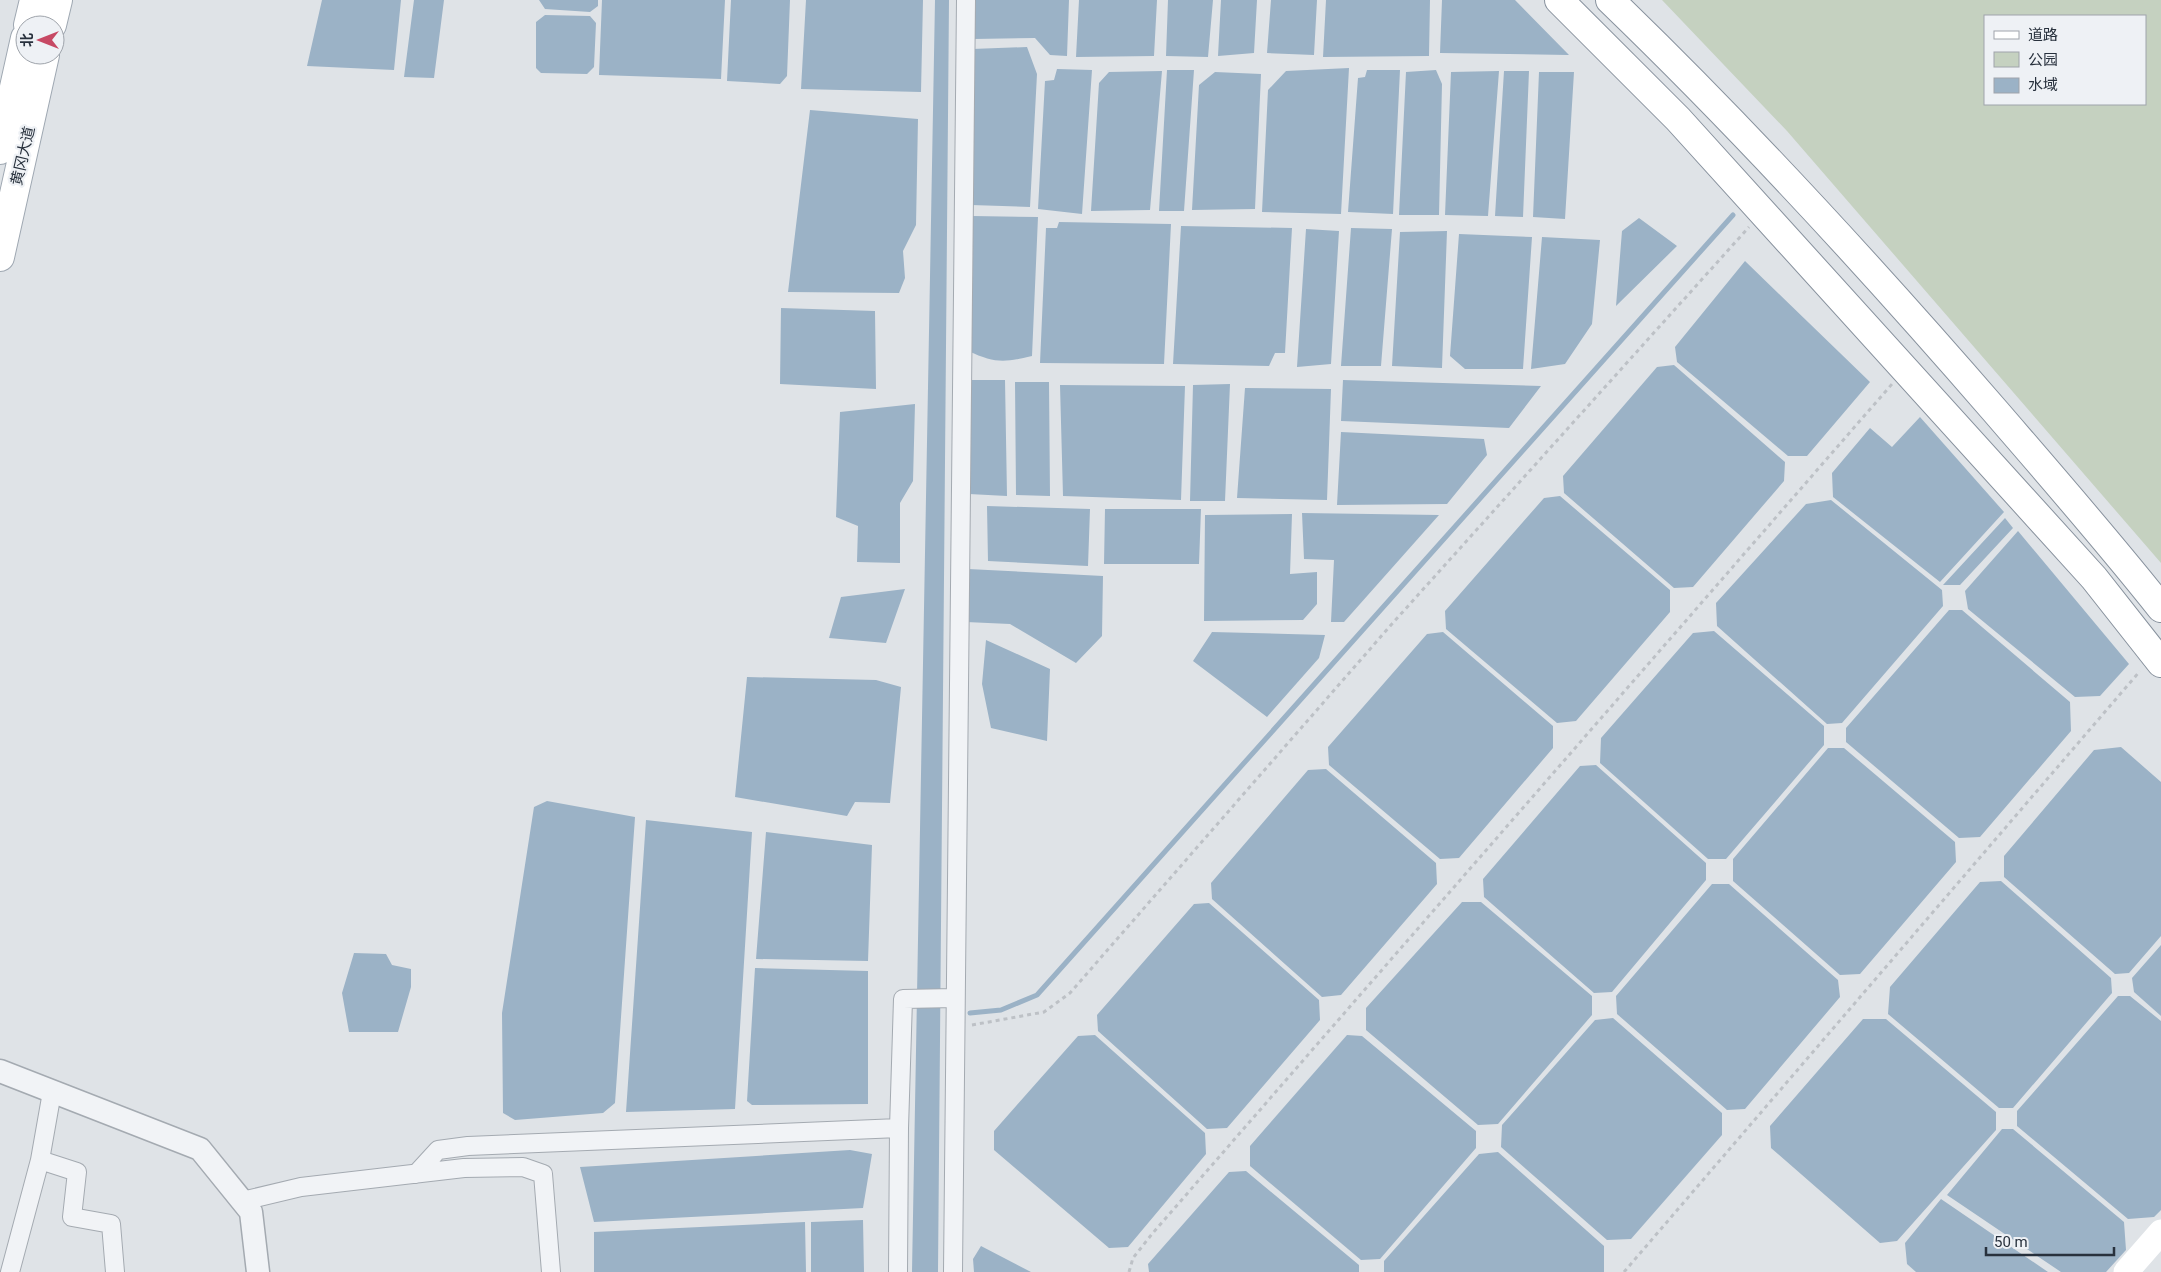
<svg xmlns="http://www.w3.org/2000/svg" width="2161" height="1272" font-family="Roboto,'Noto Sans SC',sans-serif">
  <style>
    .green { fill: #c5d1c0; fill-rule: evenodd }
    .water { fill: #9bb2c6 }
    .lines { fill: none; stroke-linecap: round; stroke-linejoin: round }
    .stream { stroke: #9bb2c6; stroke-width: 5 }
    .minor-casing { stroke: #a4aab1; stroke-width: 20 }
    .tertiary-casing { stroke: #a4aab1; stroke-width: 25 }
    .primary-casing { stroke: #9fa8b2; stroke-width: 30 }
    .trunk-casing { stroke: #87919d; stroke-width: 30 }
    .path { stroke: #bdc1c6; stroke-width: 3; stroke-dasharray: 4 4; stroke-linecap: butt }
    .minor { stroke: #f1f3f6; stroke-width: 18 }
    .tertiary { stroke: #f1f3f6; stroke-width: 22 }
    .secondary { stroke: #fff; stroke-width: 25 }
    .primary { stroke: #fff; stroke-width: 28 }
    .trunk { stroke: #fff; stroke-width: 28 }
    .labels { text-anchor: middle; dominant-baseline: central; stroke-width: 4.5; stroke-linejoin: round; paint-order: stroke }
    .street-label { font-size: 15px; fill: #28313d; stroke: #eef1f5 }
  </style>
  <rect width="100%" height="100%" fill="#dfe3e7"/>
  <path class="green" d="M 1662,0 L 2161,0 L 2161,563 L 1787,131 ZM 1985,16 L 2145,16 L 2145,104 L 1985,104 Z"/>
  <path class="water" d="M 322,0 L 401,0 L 394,70 L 307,66 Z
    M 414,0 L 444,0 L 434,78 L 404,77 Z
    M 539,0 L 598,0 L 598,6 L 590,12 L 545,9 Z
    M 602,0 L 725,0 L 721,79 L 599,75 Z
    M 731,0 L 790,0 L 787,76 L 780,84 L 727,81 Z
    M 806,0 L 923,0 L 921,92 L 801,89 Z
    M 935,0 L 949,0 L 938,1272 L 912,1272 Z
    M 976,0 L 1069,0 L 1067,56 L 1050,55 L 1035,38 L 973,39 Z
    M 1079,0 L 1157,0 L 1154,56 L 1076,57 Z
    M 1168,0 L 1213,0 L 1208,57 L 1166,56 Z
    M 1221,0 L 1257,0 L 1254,53 L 1218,56 Z
    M 1271,0 L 1317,0 L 1314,55 L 1267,53 Z
    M 1326,0 L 1430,0 L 1429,56 L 1323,57 Z
    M 1442,0 L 1515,0 L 1569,55 L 1440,53 Z
    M 545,15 L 590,16 L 596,23 L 594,67 L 587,74 L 541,73 L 536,68 L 536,22 Z
    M 1027,47 L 1037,74 L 1030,207 L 971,205 L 972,49 Z
    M 1349,68 L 1341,214 L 1262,212 L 1268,90 L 1286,71 Z
    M 1057,69 L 1092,70 L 1082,214 L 1038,209 L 1045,81 L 1054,80 Z
    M 1167,70 L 1194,70 L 1184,211 L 1159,211 Z
    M 1367,70 L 1400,70 L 1393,214 L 1348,212 L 1358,78 L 1365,77 Z
    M 1436,70 L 1442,84 L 1439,215 L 1399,215 L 1406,72 Z
    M 1162,71 L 1150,210 L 1091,211 L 1099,83 L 1109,72 Z
    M 1499,71 L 1488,216 L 1445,215 L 1451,72 Z
    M 1504,71 L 1529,71 L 1523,217 L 1495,216 Z
    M 1215,72 L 1261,74 L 1255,209 L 1192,210 L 1199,85 Z
    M 1539,72 L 1574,72 L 1565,219 L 1533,217 Z
    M 810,110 L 918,119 L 916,225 L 903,251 L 905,278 L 899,293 L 788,292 Z
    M 972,216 L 1038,217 L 1032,356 C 1003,363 995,363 968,351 Z
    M 1639,218 L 1677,246 L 1616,306 L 1622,231 Z
    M 1059,222 L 1171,224 L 1164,364 L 1040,363 L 1046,228 L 1057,228 Z
    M 1181,226 L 1292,228 L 1285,353 L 1275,353 L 1269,366 L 1173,364 Z
    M 1351,228 L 1392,229 L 1381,366 L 1341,366 Z
    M 1306,229 L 1339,231 L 1331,364 L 1297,367 Z
    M 1447,231 L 1442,368 L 1392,366 L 1400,232 Z
    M 1459,234 L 1532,237 L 1523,369 L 1465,369 L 1450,356 Z
    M 1542,237 L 1600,240 L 1592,324 L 1565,364 L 1531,369 Z
    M 1745,261 L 1870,382 L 1807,456 L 1788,456 L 1677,362 L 1675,347 Z
    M 781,308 L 875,311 L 876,389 L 780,384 Z
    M 1674,365 L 1785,462 L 1784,481 L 1693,587 L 1674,588 L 1564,493 L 1563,476 L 1657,367 Z
    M 966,380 L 1005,380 L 1007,496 L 969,494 Z
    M 1343,380 L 1541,386 L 1509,428 L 1341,421 Z
    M 1015,382 L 1049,382 L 1050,496 L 1016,495 Z
    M 1230,384 L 1225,501 L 1190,501 L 1193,385 Z
    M 1060,385 L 1185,386 L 1181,500 L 1063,496 Z
    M 1245,388 L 1331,389 L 1327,500 L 1237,498 Z
    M 915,404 L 913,481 L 900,503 L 900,563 L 857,562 L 858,526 L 836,517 L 840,412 Z
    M 1920,417 L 2004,512 L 1940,582 L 1833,497 L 1832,473 L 1870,428 L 1892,447 Z
    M 1341,432 L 1484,439 L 1487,455 L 1447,504 L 1337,505 Z
    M 1560,496 L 1670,590 L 1670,612 L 1576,721 L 1557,723 L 1446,629 L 1445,611 L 1544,498 Z
    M 1831,500 L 1942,590 L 1943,606 L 1842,723 L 1827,724 L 1717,626 L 1716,603 L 1806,504 Z
    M 987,506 L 1090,509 L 1088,566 L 988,561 Z
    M 1105,509 L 1201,509 L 1199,564 L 1104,564 Z
    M 1302,513 L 1439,515 L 1344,622 L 1331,622 L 1334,560 L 1304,559 Z
    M 1292,514 L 1290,574 L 1317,572 L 1317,604 L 1303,620 L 1204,621 L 1205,515 Z
    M 2005,518 L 2013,528 L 1960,585 L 1943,585 Z
    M 2018,531 L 2129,664 L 2100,696 L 2075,697 L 1968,609 L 1965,591 Z
    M 968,569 L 1103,576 L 1102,636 L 1076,663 L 1010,624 L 966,622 Z
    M 905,589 L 886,643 L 829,638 L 841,597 Z
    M 1949,610 L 1962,610 L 2070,702 L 2071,731 L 1980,837 L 1959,838 L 1846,742 L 1846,728 Z
    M 1714,631 L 1824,726 L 1824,745 L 1726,859 L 1708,859 L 1600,763 L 1601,738 L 1693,633 Z
    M 1212,632 L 1325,635 L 1319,658 L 1267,717 L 1193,661 Z
    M 1443,632 L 1553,726 L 1553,748 L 1459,858 L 1440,859 L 1329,765 L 1328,747 L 1427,634 Z
    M 986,640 L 1050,669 L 1047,741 L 991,728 L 982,684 Z
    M 747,677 L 876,680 L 901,687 L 890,803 L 855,802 L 847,816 L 735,797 Z
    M 2121,747 L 2161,782 L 2161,936 L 2129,973 L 2115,974 L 2004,877 L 2004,856 L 2094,750 Z
    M 1828,748 L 1844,748 L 1955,842 L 1956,862 L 1860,974 L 1840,975 L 1733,881 L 1733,859 Z
    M 1596,765 L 1706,863 L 1706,880 L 1612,992 L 1594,993 L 1484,897 L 1483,879 L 1580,766 Z
    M 1326,769 L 1436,863 L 1437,884 L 1341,995 L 1322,997 L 1212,899 L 1211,883 L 1308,770 Z
    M 547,801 L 635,817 L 615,1103 L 603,1113 L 515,1120 L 503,1113 L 502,1013 L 534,807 Z
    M 646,820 L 752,832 L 735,1109 L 626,1112 Z
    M 766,832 L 872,845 L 868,961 L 756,959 Z
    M 2001,881 L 2111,978 L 2112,993 L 2013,1108 L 1999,1108 L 1888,1014 L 1890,987 L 1980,882 Z
    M 1712,884 L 1729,884 L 1838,980 L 1840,997 L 1745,1109 L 1727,1110 L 1617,1014 L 1616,996 Z
    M 1462,902 L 1481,902 L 1592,996 L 1592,1015 L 1498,1124 L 1478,1125 L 1366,1030 L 1366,1008 Z
    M 1209,903 L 1319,1000 L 1320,1020 L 1227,1128 L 1207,1129 L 1098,1031 L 1097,1015 L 1194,904 Z
    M 2161,945 L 2161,1016 L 2134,992 L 2132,978 Z
    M 354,953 L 386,954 L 392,965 L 411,969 L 411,987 L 398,1032 L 349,1032 L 342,993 Z
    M 755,968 L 868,971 L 868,1104 L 752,1105 L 747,1101 Z
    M 2118,996 L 2130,996 L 2161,1021 L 2161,1210 L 2154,1217 L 2128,1219 L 2017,1126 L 2017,1111 Z
    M 1613,1018 L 1722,1113 L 1722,1135 L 1631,1239 L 1607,1240 L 1501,1147 L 1502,1125 L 1595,1020 Z
    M 1863,1019 L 1886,1019 L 1996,1112 L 1996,1130 L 1897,1241 L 1880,1243 L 1771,1148 L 1770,1126 Z
    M 1095,1035 L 1205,1133 L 1206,1154 L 1128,1247 L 1109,1248 L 994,1150 L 994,1131 L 1078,1036 Z
    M 1347,1035 L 1362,1036 L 1476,1131 L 1476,1148 L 1380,1259 L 1361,1260 L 1250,1166 L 1250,1146 Z
    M 2002,1129 L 2013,1129 L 2124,1222 L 2126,1250 L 2106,1272 L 2061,1272 L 1947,1195 Z
    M 850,1150 L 872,1154 L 863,1208 L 594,1222 L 580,1167 Z
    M 1498,1152 L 1604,1246 L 1604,1272 L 1384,1272 L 1384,1261 L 1479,1154 Z
    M 1246,1171 L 1359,1265 L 1359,1272 L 1149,1272 L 1148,1264 L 1229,1172 Z
    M 1941,1199 L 2048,1272 L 1916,1272 L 1907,1264 L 1905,1243 Z
    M 863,1220 L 864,1272 L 811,1272 L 811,1222 Z
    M 805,1222 L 806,1272 L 594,1272 L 594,1232 Z
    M 981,1246 L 1031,1272 L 974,1272 L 973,1259 Z"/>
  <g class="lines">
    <path class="stream" d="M 970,1013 L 1001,1010 L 1037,995 L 1733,215"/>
    <defs>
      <path id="minor" d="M 899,1128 L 903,999 L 955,998
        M 40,1160 L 77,1172 L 72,1217 L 111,1224 L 115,1272
        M 416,1174 L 438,1150 L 468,1146 L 899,1128 L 898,1272
        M 242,1201 L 301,1187 L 464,1168 L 523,1167 L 543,1174 L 551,1272
        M 10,1272 L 40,1160 L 52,1092
        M 953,1272 L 966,0"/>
      <path id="tertiary" d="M 0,1071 L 200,1149 L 251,1212 L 258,1272"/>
      <path id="primary" d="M 28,25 L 34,0
        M 52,25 L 58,0
        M 0,150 L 25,38
        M 0,257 L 45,55"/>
      <path id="trunk" d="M 1559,0 L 1678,119 L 2094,578 L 2161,663
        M 1610,0 C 1746,131 1873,270 1996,412 C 2052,477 2108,541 2161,608"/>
    </defs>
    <use href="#minor" class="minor-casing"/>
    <use href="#tertiary" class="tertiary-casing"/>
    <use href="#primary" class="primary-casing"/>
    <use href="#trunk" class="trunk-casing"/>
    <path class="path" d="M 972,1025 L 1044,1012 L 1070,993 L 1391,625 L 1749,227
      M 1129,1272 L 1133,1258 L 1152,1234 L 1892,384
      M 1624,1272 L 2140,671"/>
    <use href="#minor" class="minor"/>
    <use href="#tertiary" class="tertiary"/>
    <path class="secondary" d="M 2126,1272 L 2161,1232"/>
    <use href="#primary" class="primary"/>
    <use href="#trunk" class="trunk"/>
  </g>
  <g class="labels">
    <g class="street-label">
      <text transform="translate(23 156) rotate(-77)">黄冈大道</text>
    </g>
  </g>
  <rect x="1984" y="15" width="162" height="90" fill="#eef1f5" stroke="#9fa4ab"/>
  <rect x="1994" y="31" width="25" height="8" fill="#ffffff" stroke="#9fa4ab"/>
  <text x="2028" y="40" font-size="15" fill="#28313d">道路</text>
  <rect x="1994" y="52" width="25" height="15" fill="#c5d1c0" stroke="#9fa4ab"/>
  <text x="2028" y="65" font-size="15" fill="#28313d">公园</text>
  <rect x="1994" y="78" width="25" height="15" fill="#9bb2c6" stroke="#9fa4ab"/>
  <text x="2028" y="90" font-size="15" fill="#28313d">水域</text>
  <g transform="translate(40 40) rotate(270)"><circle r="24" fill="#eef1f5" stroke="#9fa4ab"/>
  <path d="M0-4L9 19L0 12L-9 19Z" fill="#c74964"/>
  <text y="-8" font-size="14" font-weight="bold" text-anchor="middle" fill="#28313d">北</text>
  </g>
  <path d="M1986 1247v8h128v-8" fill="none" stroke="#28313d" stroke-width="2.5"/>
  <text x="1994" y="1247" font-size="15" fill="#28313d" stroke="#eef1f5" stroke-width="4" paint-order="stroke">50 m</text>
</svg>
